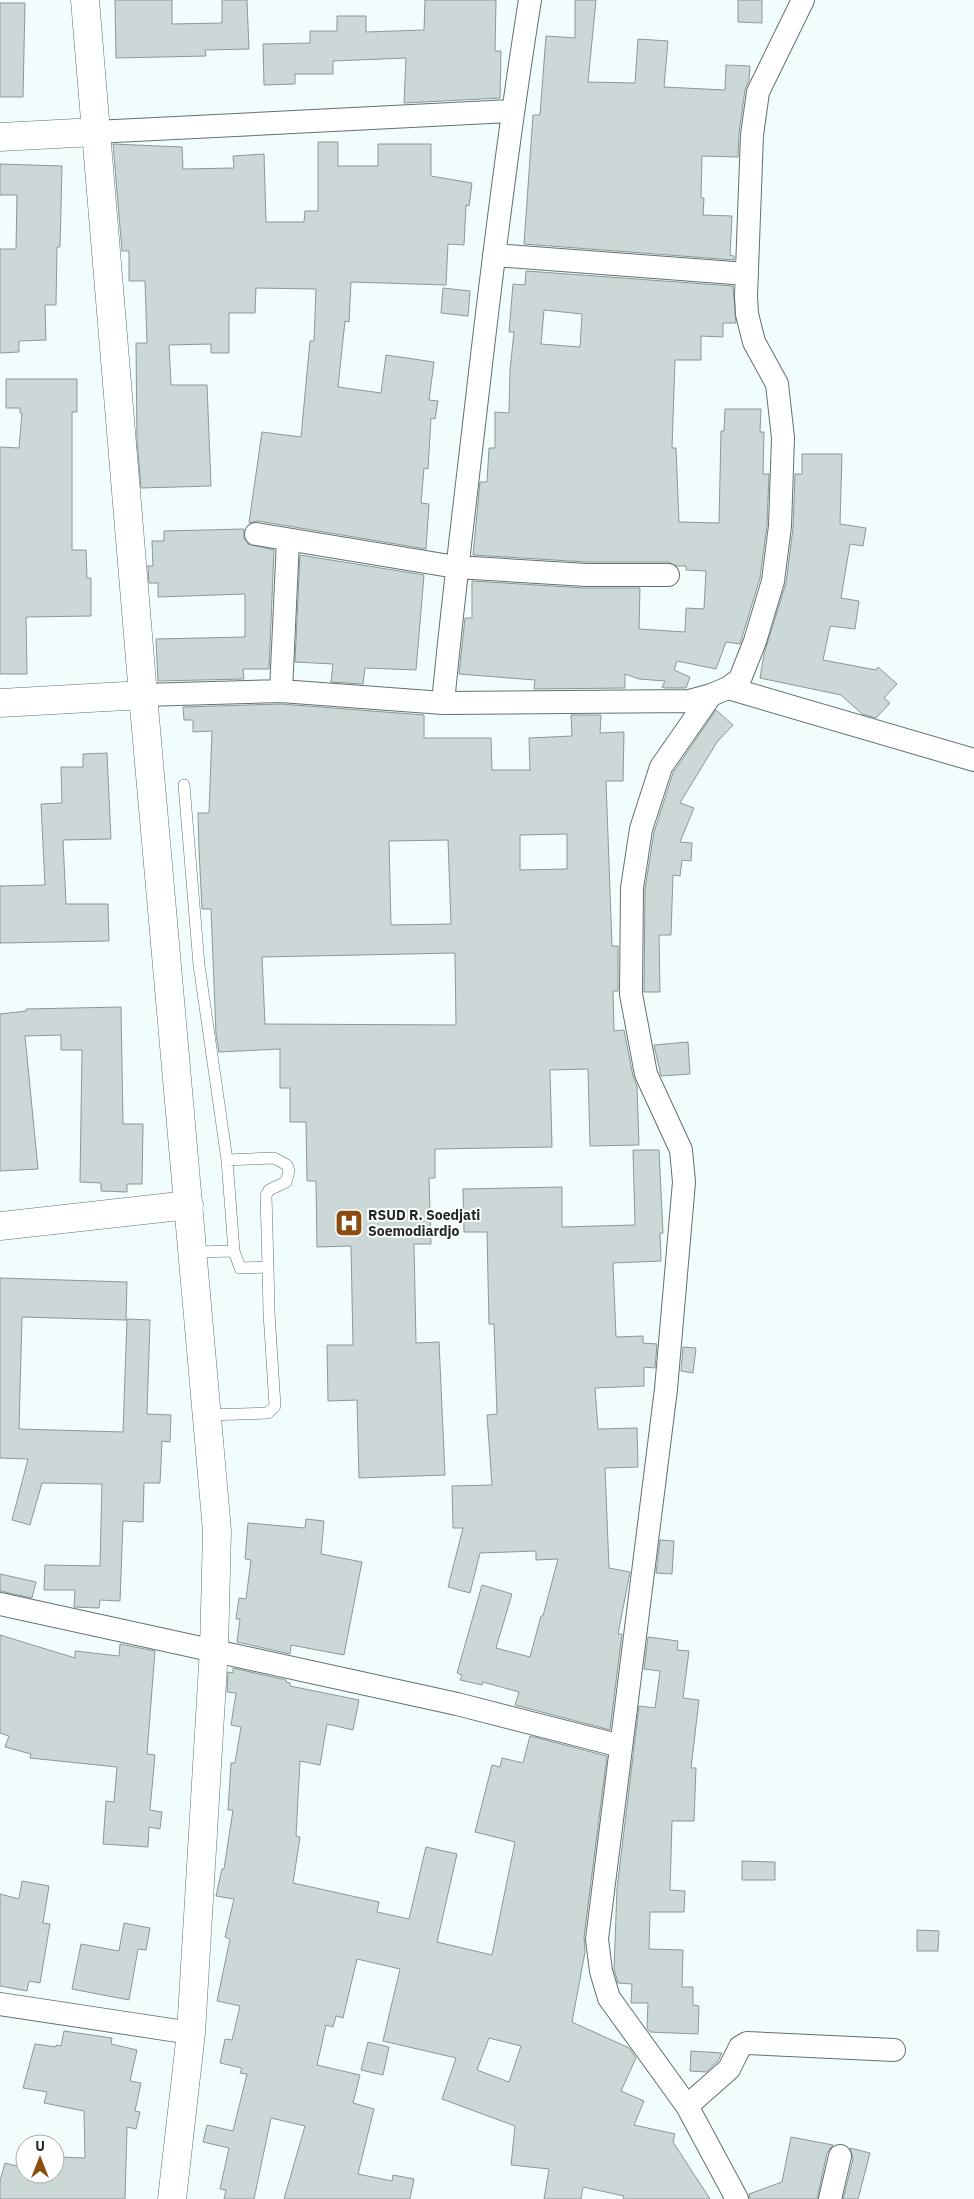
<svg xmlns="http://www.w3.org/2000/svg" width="974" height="2199" font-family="'IBM Plex Sans',sans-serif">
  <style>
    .building { fill: #ccd7d7; stroke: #8c9797; fill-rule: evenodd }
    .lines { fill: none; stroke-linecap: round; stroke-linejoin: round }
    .lane-casing { stroke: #656f6f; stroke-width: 12 }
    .street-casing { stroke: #656f6f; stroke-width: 24 }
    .secondary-casing { stroke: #656f6f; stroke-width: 29 }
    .primary-casing { stroke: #656f6f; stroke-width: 29 }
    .lane { stroke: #fff; stroke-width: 11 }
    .street { stroke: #fff; stroke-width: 22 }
    .secondary { stroke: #fff; stroke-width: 28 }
    .primary { stroke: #fff; stroke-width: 28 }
    .labels { text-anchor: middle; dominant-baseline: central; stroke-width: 4; stroke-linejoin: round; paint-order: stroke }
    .poi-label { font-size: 14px; font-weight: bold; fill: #242828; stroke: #fff; text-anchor: start }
  </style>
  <rect width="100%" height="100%" fill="#f1fcfc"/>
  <path class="building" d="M 115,0 L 172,0 L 172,24 L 222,23 L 222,0 L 247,0 L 249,49 L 205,50 L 206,56 L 116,58 Z
    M 425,0 L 496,0 L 495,51 L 501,51 L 500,98 L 404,103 L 406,58 L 333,61 L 333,74 L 295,74 L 295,84 L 264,85 L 263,44 L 310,43 L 310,31 L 337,31 L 337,16 L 366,16 L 366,32 L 424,30 Z
    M 575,0 L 596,0 L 588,82 L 635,83 L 638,39 L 668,41 L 664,87 L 725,90 L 726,65 L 750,66 L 749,80 L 745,90 L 739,133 L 738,157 L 702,156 L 701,198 L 704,198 L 703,215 L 732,216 L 730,255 L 734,256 L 734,260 L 524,244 L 533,115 L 540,115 L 546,36 L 575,38 Z
    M 738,0 L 762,0 L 762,23 L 738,22 Z
    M 0,3 L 25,3 L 23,97 L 0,97 Z
    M 318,142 L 338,142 L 338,166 L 378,166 L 378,144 L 431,144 L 431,176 L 472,183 L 469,206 L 466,205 L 464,245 L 448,244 L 446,285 L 351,282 L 349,322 L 345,321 L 338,387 L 381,393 L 386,355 L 434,362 L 429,400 L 438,401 L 435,419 L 431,418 L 428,469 L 424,468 L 421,503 L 429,504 L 426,549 L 258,521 L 249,523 L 262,432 L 301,437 L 310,341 L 314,341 L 316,289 L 256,288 L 255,313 L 229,313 L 229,353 L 211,353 L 211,344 L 169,345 L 171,385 L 207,385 L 211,486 L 141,488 L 137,441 L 136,343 L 147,343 L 145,281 L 129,281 L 129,251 L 122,251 L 113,144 L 182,147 L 183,169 L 234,168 L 233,156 L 264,154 L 266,222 L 304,222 L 305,211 L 318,211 Z
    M 0,164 L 62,166 L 60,247 L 57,247 L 56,305 L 45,305 L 46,340 L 19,341 L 19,352 L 0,353 L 0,249 L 16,249 L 17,195 L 0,195 Z
    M 526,271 L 733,286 L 736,323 L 723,323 L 723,337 L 701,336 L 701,360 L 675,360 L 672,448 L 676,448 L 679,522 L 719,523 L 721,431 L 724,431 L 725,409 L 761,409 L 760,432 L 764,432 L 763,474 L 769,474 L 767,525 L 760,578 L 740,644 L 726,642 L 716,669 L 677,661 L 674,670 L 690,677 L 686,688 L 665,688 L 662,687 L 665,681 L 639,679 L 625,674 L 625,688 L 534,689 L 535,680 L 459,674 L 465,618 L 472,618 L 472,581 L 585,588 L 640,588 L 639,629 L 685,632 L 686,608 L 704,609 L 706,571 L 686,570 L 686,566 L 677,566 L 668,562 L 586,562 L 473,555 L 480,482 L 487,482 L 489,448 L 495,448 L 495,412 L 509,413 L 510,370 L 514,332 L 509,332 L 513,284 L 525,285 ZM 544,310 L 582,314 L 580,347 L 541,344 Z
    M 443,288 L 470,291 L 468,316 L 441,313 Z
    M 6,379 L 77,379 L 77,412 L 72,412 L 72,550 L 86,550 L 87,578 L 91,578 L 91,616 L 26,617 L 27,674 L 0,674 L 0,447 L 19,448 L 22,413 L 20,413 L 20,408 L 6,408 Z
    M 802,454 L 842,454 L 840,524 L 866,528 L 863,546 L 850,544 L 841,598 L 859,601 L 855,629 L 830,626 L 823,660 L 876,670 L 878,667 L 897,684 L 884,698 L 890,703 L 876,718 L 862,714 L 841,695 L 760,678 L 764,654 L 786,583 L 793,528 L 795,474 L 802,474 Z
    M 244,529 L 244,538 L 248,544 L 274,550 L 269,669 L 243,669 L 244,679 L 158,681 L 156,639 L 245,637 L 245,594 L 158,597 L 158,583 L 149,583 L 148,566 L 153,566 L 152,541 L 164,541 L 164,531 Z
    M 300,555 L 424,575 L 416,670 L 365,668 L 363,684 L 331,682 L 333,664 L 295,662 Z
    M 281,704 L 424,715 L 424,738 L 491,738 L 492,770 L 530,770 L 529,738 L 572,736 L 571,715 L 601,715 L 600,733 L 624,732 L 623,781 L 606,781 L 612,946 L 618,946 L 618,991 L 613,991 L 614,1031 L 624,1030 L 633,1076 L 637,1086 L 639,1145 L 590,1146 L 588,1069 L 550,1070 L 552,1147 L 435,1149 L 435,1178 L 429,1178 L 431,1244 L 414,1244 L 416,1343 L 439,1342 L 445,1475 L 359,1478 L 357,1400 L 328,1401 L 327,1345 L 353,1345 L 351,1246 L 317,1247 L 316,1181 L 307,1181 L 306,1122 L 290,1122 L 290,1088 L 280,1088 L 280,1049 L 219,1052 L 216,1034 L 211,909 L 202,909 L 199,849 L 198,813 L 209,813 L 212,731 L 193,732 L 193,720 L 184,720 L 183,707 ZM 567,834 L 567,869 L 520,870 L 520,835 ZM 448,840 L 451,924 L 391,925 L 389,841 ZM 455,953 L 456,1025 L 265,1024 L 262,957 Z
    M 716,710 L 733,725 L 717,742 L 680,803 L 694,808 L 680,842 L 692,843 L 691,861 L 682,860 L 680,876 L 673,875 L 671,935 L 659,935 L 660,992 L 644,992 L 645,889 L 654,832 L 673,773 Z
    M 107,753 L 111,839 L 63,840 L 66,904 L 108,904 L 109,941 L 0,943 L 0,886 L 45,885 L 41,804 L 62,803 L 61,767 L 83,767 L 83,754 Z
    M 121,1007 L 123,1124 L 143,1124 L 142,1184 L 127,1184 L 127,1192 L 101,1191 L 101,1183 L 80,1182 L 82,1050 L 61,1050 L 61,1035 L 25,1036 L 38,1169 L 0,1171 L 0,1014 L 26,1011 L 26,1009 Z
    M 688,1042 L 690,1074 L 661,1076 L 654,1045 Z
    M 633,1150 L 659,1150 L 663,1233 L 660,1233 L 661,1261 L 613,1263 L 616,1337 L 643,1336 L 643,1343 L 657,1344 L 655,1368 L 644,1367 L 644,1386 L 595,1388 L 598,1429 L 637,1428 L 638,1467 L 605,1468 L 609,1568 L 630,1572 L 618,1634 L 622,1634 L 610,1730 L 515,1705 L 519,1692 L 483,1682 L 482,1685 L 460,1680 L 462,1675 L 457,1673 L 482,1585 L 512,1594 L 496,1648 L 530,1657 L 541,1616 L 543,1616 L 558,1559 L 536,1560 L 536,1551 L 480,1553 L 470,1593 L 448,1587 L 463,1528 L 453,1528 L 452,1486 L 492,1485 L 487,1415 L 497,1414 L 494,1324 L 489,1324 L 487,1232 L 464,1232 L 463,1189 L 562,1187 L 562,1227 L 635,1225 Z
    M 0,1278 L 127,1282 L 126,1320 L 22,1317 L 19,1429 L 123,1432 L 127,1319 L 150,1320 L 147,1414 L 171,1415 L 170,1442 L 162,1441 L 160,1483 L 144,1483 L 143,1522 L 123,1521 L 120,1601 L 100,1600 L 99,1608 L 74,1607 L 75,1590 L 44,1590 L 45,1565 L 100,1566 L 102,1484 L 42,1483 L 30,1525 L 12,1520 L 28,1459 L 0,1458 Z
    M 683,1347 L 696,1348 L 693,1373 L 681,1371 Z
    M 306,1519 L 324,1521 L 321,1554 L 362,1562 L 344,1655 L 291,1645 L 290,1654 L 237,1642 L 240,1619 L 236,1619 L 239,1598 L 246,1599 L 251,1560 L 245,1559 L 248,1523 L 305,1528 Z
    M 660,1540 L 674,1541 L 672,1574 L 656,1573 Z
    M 0,1574 L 36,1582 L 32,1598 L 0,1591 Z
    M 0,1635 L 75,1658 L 75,1651 L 119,1656 L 120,1644 L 155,1651 L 147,1754 L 155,1755 L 150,1810 L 162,1812 L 160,1829 L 149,1827 L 148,1847 L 103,1844 L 106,1801 L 114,1802 L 117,1767 L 30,1758 L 31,1754 L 5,1747 L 9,1736 L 0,1733 Z
    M 648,1637 L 678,1641 L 677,1650 L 689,1651 L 683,1698 L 699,1700 L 691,1768 L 696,1768 L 694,1821 L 672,1821 L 670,1890 L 685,1891 L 684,1912 L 650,1912 L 649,1949 L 683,1950 L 682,1987 L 693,1987 L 693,2005 L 699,2006 L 698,2034 L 650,2032 L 647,2028 L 648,2003 L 631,2003 L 632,1984 L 618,1983 L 614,1969 L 617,1889 L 639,1706 L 655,1708 L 660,1671 L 644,1669 Z
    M 233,1668 L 286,1680 L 286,1682 L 290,1683 L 290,1686 L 359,1700 L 353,1730 L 327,1724 L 320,1765 L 300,1761 L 296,1836 L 300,1837 L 293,1883 L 379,1902 L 377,1912 L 409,1919 L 426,1847 L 457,1854 L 437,1942 L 492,1955 L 515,1842 L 475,1832 L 492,1765 L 500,1767 L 502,1758 L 523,1763 L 530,1736 L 607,1756 L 584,1937 L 585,1952 L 572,2022 L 629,2048 L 636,2058 L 621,2091 L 644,2101 L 634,2125 L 675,2134 L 673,2142 L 710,2199 L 623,2199 L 624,2196 L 583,2187 L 581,2199 L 544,2199 L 549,2169 L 511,2165 L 515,2126 L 442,2099 L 456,2058 L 383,2041 L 400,1969 L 357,1959 L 343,2018 L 336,2016 L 333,2027 L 326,2025 L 317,2065 L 360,2075 L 353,2103 L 374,2109 L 358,2174 L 392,2181 L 393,2175 L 414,2179 L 410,2199 L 284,2199 L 305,2126 L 271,2118 L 254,2199 L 224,2199 L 226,2190 L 220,2189 L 229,2148 L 203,2142 L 207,2125 L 233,2131 L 247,2074 L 240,2073 L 242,2068 L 220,2063 L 225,2039 L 232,2040 L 240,2006 L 217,2001 L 230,1939 L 225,1937 L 234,1899 L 216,1896 L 222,1869 L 224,1869 L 233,1810 L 228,1810 L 231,1763 L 235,1763 L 241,1727 L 231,1725 L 236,1693 L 227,1692 L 228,1672 L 233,1673 ZM 489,2038 L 521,2046 L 509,2082 L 477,2070 Z
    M 742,1861 L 775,1862 L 775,1880 L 742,1880 Z
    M 22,1881 L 49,1886 L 43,1923 L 50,1924 L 40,1983 L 29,1981 L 27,1991 L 0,1986 L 0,1894 L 19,1899 Z
    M 124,1923 L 150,1928 L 146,1950 L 138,1949 L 129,2000 L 72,1989 L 81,1944 L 119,1951 Z
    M 917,1930 L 939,1931 L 938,1951 L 917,1951 Z
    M 64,2031 L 112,2038 L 111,2044 L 137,2050 L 130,2081 L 141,2083 L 135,2111 L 140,2112 L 136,2129 L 127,2127 L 125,2199 L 0,2199 L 0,2181 L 5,2163 L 25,2168 L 25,2174 L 59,2174 L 60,2157 L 85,2158 L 84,2111 L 44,2103 L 47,2092 L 23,2088 L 35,2044 L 56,2047 L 56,2045 L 61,2046 Z
    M 368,2042 L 389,2047 L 383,2075 L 361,2070 Z
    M 691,2051 L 722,2053 L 718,2061 L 706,2072 L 690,2071 Z
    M 791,2137 L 833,2145 L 827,2153 L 817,2199 L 750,2199 L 749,2194 L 782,2182 Z
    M 850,2148 L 870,2153 L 858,2199 L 843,2199 L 853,2159 Z"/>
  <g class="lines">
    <defs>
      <path id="lane" d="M 184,785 L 199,965 L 227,1160 L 234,1251
        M 227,1160 L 274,1158 L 287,1165 L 289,1171 L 286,1182 L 269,1190 L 266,1195 L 268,1267
        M 194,1252 L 234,1251 L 240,1268 L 268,1267 L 269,1313 L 275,1406 L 268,1413 L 207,1415"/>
      <path id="street" d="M 95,132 L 512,111
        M 494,255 L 747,274
        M 256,534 L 456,567 L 586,575 L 668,575
        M 728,688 L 974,760
        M 281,691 L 288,540
        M 143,695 L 281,691 L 443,703 L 689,701 L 711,695
        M 443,703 C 453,598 466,494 478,390 C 493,260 509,130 530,0
        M 0,1604 L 457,1704 L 621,1746
        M 0,2004 L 191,2033
        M 687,2106 L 729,2069 L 740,2047 L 747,2043 L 894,2050
        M 737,2199 L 687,2106 L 609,1998 L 601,1971 L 597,1939 L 666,1389 L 684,1182 L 681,1150 L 646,1074 L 631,994 L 632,888 L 641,829 L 661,767 L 711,695 L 728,688 L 740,679 L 755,641 L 773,581 L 780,526 L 783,438 L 777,384 L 754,342 L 747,314 L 746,296 L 752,135 L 758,92 L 803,0
        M 830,2199 L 840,2156"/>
      <path id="secondary" d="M 0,137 L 95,132
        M 0,1226 L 189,1205"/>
      <path id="primary" d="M 85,0 L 143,695 L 217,1531 L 214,1649 L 191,2033 L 172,2199
        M 0,703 L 143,695"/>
    </defs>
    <use href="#lane" class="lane-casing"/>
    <use href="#street" class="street-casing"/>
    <use href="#secondary" class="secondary-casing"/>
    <use href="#primary" class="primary-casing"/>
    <use href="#lane" class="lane"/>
    <use href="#street" class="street"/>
    <use href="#secondary" class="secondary"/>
    <use href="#primary" class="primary"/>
  </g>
  <defs>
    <symbol id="hospital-square" viewBox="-11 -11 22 22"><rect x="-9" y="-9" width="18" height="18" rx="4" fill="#8a4c0f" stroke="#fff"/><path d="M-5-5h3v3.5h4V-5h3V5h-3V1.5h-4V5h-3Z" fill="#fff"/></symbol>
  </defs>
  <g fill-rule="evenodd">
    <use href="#hospital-square" x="333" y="1207" width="32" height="32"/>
  </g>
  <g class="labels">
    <g class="poi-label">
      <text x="368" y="1215">RSUD R. Soedjati<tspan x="368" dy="16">Soemodiardjo</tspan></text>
    </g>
  </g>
  <g transform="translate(40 2159)"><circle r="24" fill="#ffffff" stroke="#a7a9a9"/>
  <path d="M0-4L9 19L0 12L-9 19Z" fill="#8a4c0f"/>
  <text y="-8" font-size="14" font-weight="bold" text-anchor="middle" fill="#242828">U</text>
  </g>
</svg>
